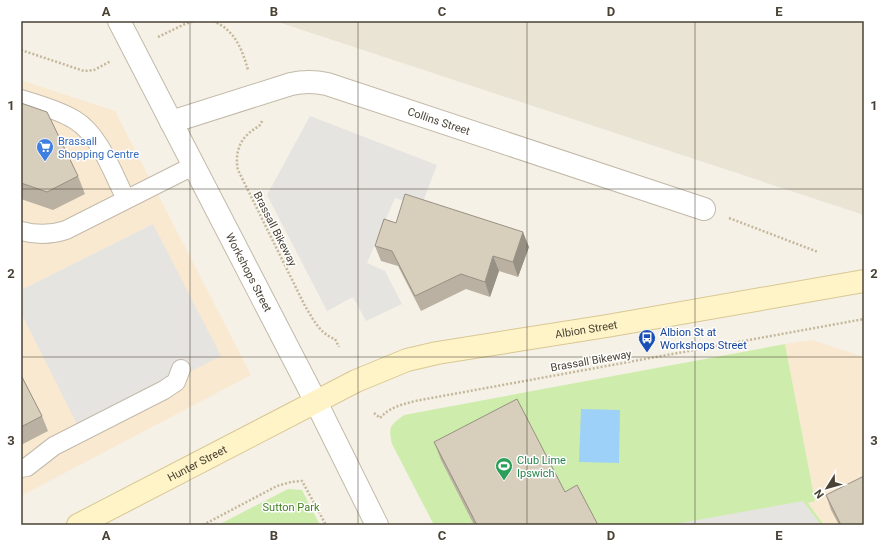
<svg xmlns="http://www.w3.org/2000/svg" width="885" height="546" font-family="Roboto,sans-serif">
  <style>
    .residential { fill: #eae4d5 }
    .commercial { fill: #f9e9d1 }
    .green { fill: #ceedac }
    .parking { fill: #e6e4e0 }
    .water { fill: #9ed1f8 }
    .lines { fill: none; stroke-linecap: round; stroke-linejoin: round }
    .lane-casing { stroke: #c2baa9; stroke-width: 20 }
    .street-casing { stroke: #c2baa9; stroke-width: 24 }
    .secondary-casing { stroke: #d9c893; stroke-width: 24 }
    .path { stroke: #c5b799; stroke-width: 2.5; stroke-dasharray: 2 2; stroke-linecap: butt }
    .lane { stroke: #fff; stroke-width: 18 }
    .street { stroke: #fff; stroke-width: 22 }
    .secondary { stroke: #fff3c8; stroke-width: 22 }
    .wall { fill: #bab1a2 }
    .shaded-wall { fill: #979084 }
    .building { fill: #d8cebc; stroke: #979084 }
    .grid { fill: none; stroke: #494235; stroke-width: 1; stroke-opacity: 0.55 }
    .labels { text-anchor: middle; dominant-baseline: central; stroke-width: 3; stroke-linejoin: round; paint-order: stroke }
    .street-label { font-size: 11px; fill: #494235; stroke: #fff }
    .shop-label { font-size: 11px; fill: #366cbe; stroke: #fff; text-anchor: start }
    .transit-label { font-size: 11px; fill: #164399; stroke: #fff; text-anchor: start }
    .leisure-label { font-size: 11px; fill: #27864d; stroke: #fff; text-anchor: start }
    .park-label { font-size: 11px; fill: #448222; stroke: #fff }
    .neatline { fill: none; stroke: #494235; stroke-width: 1.5 }
    .grid-label { font-size: 13px; text-anchor: middle; font-weight: bold; fill: #494235 }
  </style>
  <rect width="100%" height="100%" fill="#f5f1e7"/>
  <path class="residential" d="M 275,21 L 864,21 L 864,215 Z"/>
  <path class="commercial" d="M 21,80 L 115,111 L 251,375 L 21,496 Z
    M 812,340 L 864,357 L 864,525 L 824,525 L 808,503 L 815,501 L 785,344 Z"/>
  <path class="green" d="M 785,344 L 815,501 L 808,503 L 824,525 L 434,525 L 392,444 C 388,427 390,425 404,415 Z
    M 288,489 L 302,490 L 320,525 L 218,525 Z"/>
  <path class="parking" d="M 310,116 L 437,165 L 421,207 L 395,198 L 367,263 L 385,271 L 402,304 L 366,321 L 353,297 L 327,311 L 267,195 Z
    M 153,224 L 221,356 L 79,428 L 21,313 L 21,290 Z
    M 803,501 L 821,525 L 670,525 Z"/>
  <path class="water" d="M 581,409 L 620,410 L 619,463 L 579,462 Z"/>
  <g class="lines">
    <defs>
      <path id="lane" d="M 21,99 C 39,105 59,110 75,120 C 100,135 113,174 126,199
        M 21,231 C 36,235 51,235 66,230 L 193,166
        M 21,468 L 27,467 L 54,446 L 164,390 L 176,382 L 181,369"/>
      <g id="street">
        <path id="s1" d="M 119,21 L 316,402 L 377,525"/>
        <path id="s2" d="M 171,122 L 291,84 C 304,81 314,81 327,84 L 704,209"/>
      </g>
      <g id="secondary">
        <path id="s3" d="M 78,525 L 356,381 L 407,360 L 437,353 L 607,326 L 864,281"/>
      </g>
    </defs>
    <use href="#lane" class="lane-casing"/>
    <use href="#street" class="street-casing"/>
    <use href="#secondary" class="secondary-casing"/>
    <path class="path" d="M 213,21 C 235,30 242,49 248,70
      M 158,37 L 185,24 L 194,21
      M 21,50 L 84,71 L 94,70 L 111,61
      M 262,121 L 261,124 C 257,128 252,130 248,134 C 238,143 235,157 238,170 L 305,306 C 313,319 320,334 335,339 L 339,347
      M 729,218 L 818,252
      M 374,413 L 380,418 C 390,407 401,405 415,401 L 864,319
      M 203,525 L 277,486 L 291,482 L 302,481 L 326,525"/>
    <use href="#lane" class="lane"/>
    <use href="#street" class="street"/>
    <use href="#secondary" class="secondary"/>
  </g>
  <path class="wall" d="M 21,103 L 78,176 L 85,194 L 53,210 L 21,199 Z
    M 375,246 L 529,247 L 518,277 L 499,271 L 490,297 L 466,289 L 421,311 L 398,266 L 381,261 Z
    M 21,375 L 42,416 L 48,431 L 21,445 Z
    M 434,442 L 565,492 L 598,525 L 474,525 L 441,460 Z
    M 826,495 L 864,525 L 839,525 L 831,510 Z"/>
  <path class="shaded-wall" d="M 523,232 L 529,247 L 518,277 L 513,262 Z
    M 493,256 L 499,271 L 490,297 L 485,282 Z"/>
  <path class="building" d="M 21,103 L 47,112 L 78,176 L 47,192 L 21,183 Z
    M 405,194 L 523,232 L 513,262 L 493,256 L 485,282 L 461,274 L 415,296 L 392,251 L 375,246 L 384,219 L 396,223 Z
    M 21,375 L 42,416 L 21,427 Z
    M 517,399 L 565,492 L 577,485 L 598,525 L 477,525 L 434,442 Z
    M 864,476 L 864,525 L 841,525 L 826,495 Z"/>
  <path class="grid" d="M 190,21 L 190,525M 358,21 L 358,525M 527,21 L 527,525M 695,21 L 695,525M 21,189 L 864,189M 21,357 L 864,357"/>
  <defs>
    <symbol id="supermarket-pin" viewBox="-11 -11 22 30"><path d="M0 17L-7.5 6A9.5 9.5 0 1 1 7.5 6Z" fill="#3f7fe0" stroke="#fff"/><path d="M-6-5.5h2.5l.6 2H6L4.5 2H-2.5L-4.4-4H-6ZM-1.5 3.2a1.3 1.3 0 1 0 .1 0ZM3 3.2a1.3 1.3 0 1 0 .1 0Z" fill="#fff"/></symbol>
    <symbol id="bus-pin" viewBox="-11 -11 22 30"><path d="M0 17L-7.5 6A9.5 9.5 0 1 1 7.5 6Z" fill="#1a4fb4" stroke="#fff"/><path d="M-5-6H5V4H4V6H2V4H-2V6H-4V4H-5ZM-3.5-4V0h7V-4ZM-3.5 1.2v1.5H-2V1.2ZM2 1.2v1.5H3.5V1.2Z" fill="#fff"/></symbol>
    <symbol id="stadium-pin" viewBox="-11 -11 22 30"><path d="M0 17L-7.5 6A9.5 9.5 0 1 1 7.5 6Z" fill="#2e9e5b" stroke="#fff"/><path d="M0-5a6.5 5 0 1 0 0 10a6.5 5 0 1 0 0-10ZM-3.5-1.8h7v3.6h-7Z" fill="#fff"/></symbol>
  </defs>
  <g fill-rule="evenodd">
    <use href="#supermarket-pin" x="35" y="137" width="20" height="27"/>
    <use href="#bus-pin" x="637" y="328" width="20" height="27"/>
    <use href="#stadium-pin" x="494" y="456" width="20" height="27"/>
  </g>
  <g class="labels">
    <g class="street-label">
      <text stroke="none"><textPath href="#s2" startOffset="280">Collins Street</textPath></text>
      <text transform="translate(275 229) rotate(63)">Brassall Bikeway</text>
      <text stroke="none"><textPath href="#s1" startOffset="283">Workshops Street</textPath></text>
      <text stroke="none"><textPath href="#s3" startOffset="550">Albion Street</textPath></text>
      <text transform="translate(591 361) rotate(-10)">Brassall Bikeway</text>
      <text stroke="none"><textPath href="#s3" startOffset="134">Hunter Street</textPath></text>
    </g>
    <g class="shop-label">
      <text x="58" y="141">Brassall<tspan x="58" dy="13">Shopping Centre</tspan></text>
    </g>
    <g class="transit-label">
      <text x="660" y="332">Albion St at<tspan x="660" dy="13">Workshops Street</tspan></text>
    </g>
    <g class="leisure-label">
      <text x="517" y="460">Club Lime<tspan x="517" dy="13">Ipswich</tspan></text>
    </g>
    <g class="park-label">
      <text x="291" y="507">Sutton Park</text>
    </g>
  </g>
  <rect width="885" height="546" fill="none" stroke="#ffffff" stroke-width="44"/>
  <g transform="translate(827 488) rotate(233)" stroke="#ffffff" stroke-width="3" paint-order="stroke">
  <path d="M0-3L7 15L0 10L-7 15Z" fill="#494235"/>
  <text y="-6" font-size="11" font-weight="bold" text-anchor="middle" fill="#494235">N</text>
  </g>
  <rect x="22" y="22" width="841" height="502" class="neatline"/>
  <g class="grid-label">
    <text x="106" y="16">A</text>
    <text x="274" y="16">B</text>
    <text x="442" y="16">C</text>
    <text x="611" y="16">D</text>
    <text x="779" y="16">E</text>
    <text x="11" y="110">1</text>
    <text x="874" y="110">1</text>
    <text x="11" y="278">2</text>
    <text x="874" y="278">2</text>
    <text x="11" y="445">3</text>
    <text x="874" y="445">3</text>
    <text x="106" y="540">A</text>
    <text x="274" y="540">B</text>
    <text x="442" y="540">C</text>
    <text x="611" y="540">D</text>
    <text x="779" y="540">E</text>
  </g>
</svg>
